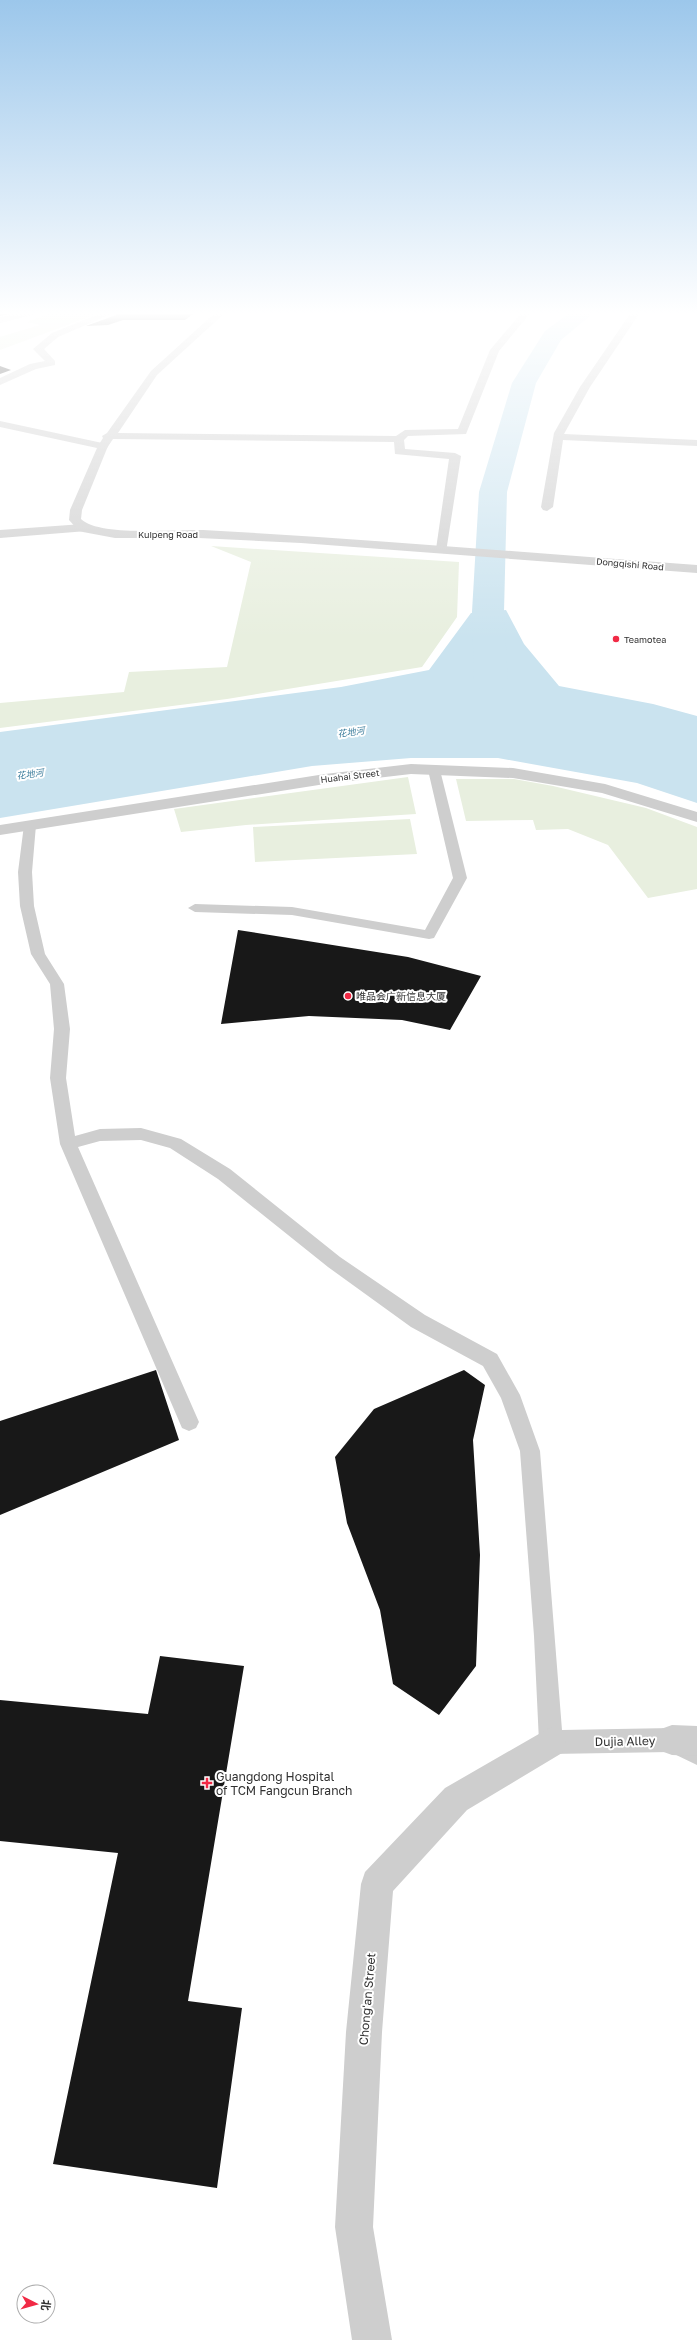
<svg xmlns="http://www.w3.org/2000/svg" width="697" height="2340" font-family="'Golos Text','Noto Sans SC',sans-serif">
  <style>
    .green { fill: #e8efdf }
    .water { fill: #cae3ef }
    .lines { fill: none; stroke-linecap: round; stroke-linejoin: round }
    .river { fill: #cae3ef; fill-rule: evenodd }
    .building { fill: #181818 }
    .service { fill: #cecece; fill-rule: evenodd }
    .minor { fill: #cecece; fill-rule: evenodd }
    .tertiary { fill: #cecece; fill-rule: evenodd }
    .poi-dot { fill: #f12a45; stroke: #fff; stroke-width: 1.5 }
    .labels { text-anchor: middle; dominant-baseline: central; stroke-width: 4; stroke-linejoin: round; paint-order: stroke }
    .far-street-label { font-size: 9px; fill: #313131; stroke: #fff }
    .far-poi-label { font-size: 9px; fill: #313131; stroke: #fff; text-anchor: start }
    .far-water-label { font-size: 9px; font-style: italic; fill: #387a9a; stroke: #fff }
    .poi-label { font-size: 10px; fill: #313131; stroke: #fff; text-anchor: start }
    .near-street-label { font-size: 12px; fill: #313131; stroke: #fff }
    .near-poi-label { font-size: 12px; fill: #313131; stroke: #fff; text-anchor: start }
  </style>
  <rect width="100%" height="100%" fill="#fff"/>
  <path class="green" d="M 55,311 L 105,311 L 0,350 L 0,337 L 40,325 L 27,322 Z
    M 211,546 L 459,562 L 457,617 L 422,667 L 227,699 L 0,728 L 0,703 L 124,692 L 129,672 L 227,667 L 251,562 Z
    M 408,777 L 416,814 L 246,825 L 181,832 L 174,809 Z
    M 456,779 L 514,779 L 553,786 L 646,808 L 697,827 L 697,889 L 648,898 L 608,845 L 568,829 L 536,830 L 533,820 L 466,821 Z
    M 410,819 L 417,854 L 255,862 L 253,827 Z"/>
  <path class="water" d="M 506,610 L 524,644 L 559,686 L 653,704 L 697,716 L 697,803 L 637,783 L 498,758 L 411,758 L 312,766 L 0,818 L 0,732 L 341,687 L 429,670 L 471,613 Z"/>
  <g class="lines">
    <path class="river" d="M 572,311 L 596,311 L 561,340 L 536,383 L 507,492 L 504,612 L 508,681 L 503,688 L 491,691 L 479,688 L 474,681 L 472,612 L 479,492 L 512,383 L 545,331 Z"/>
  </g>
  <path class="building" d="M 0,311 L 19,311 L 19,312 L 0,316 Z
    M 127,311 L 197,311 L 185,320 L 123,320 L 108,325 L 86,326 Z
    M 0,366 L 11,370 L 0,374 Z
    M 238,930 L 408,957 L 481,976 L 450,1030 L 402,1020 L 309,1016 L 221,1024 Z
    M 156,1370 L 179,1440 L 0,1515 L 0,1421 Z
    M 464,1370 L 485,1385 L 473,1440 L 480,1555 L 476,1666 L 439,1715 L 393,1684 L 380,1610 L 347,1523 L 335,1457 L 374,1409 Z
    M 160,1656 L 244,1666 L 188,2001 L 242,2008 L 217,2188 L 53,2164 L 118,1853 L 0,1841 L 0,1700 L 148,1714 Z"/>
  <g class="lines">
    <path class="service" d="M 434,766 L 440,770 L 467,878 L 434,938 L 429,939 L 292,915 L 195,912 L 188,908 L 195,904 L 292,907 L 425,930 L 453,878 L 428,770 Z
      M 30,821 L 36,825 L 32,872 L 34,906 L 45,954 L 64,984 L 70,1029 L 66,1078 L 75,1136 L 100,1129 L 141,1128 L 181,1139 L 230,1169 L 340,1257 L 425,1315 L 497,1354 L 520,1395 L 540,1451 L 562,1730 L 672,1728 L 697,1740 L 697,1765 L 670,1752 L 551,1754 L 543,1750 L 539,1742 L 534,1636 L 520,1451 L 501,1398 L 483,1366 L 411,1327 L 328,1267 L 218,1179 L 170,1148 L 141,1140 L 100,1141 L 78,1147 L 199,1422 L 196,1428 L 189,1431 L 182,1428 L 60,1144 L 50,1078 L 54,1029 L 50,984 L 31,954 L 20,906 L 18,872 L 24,825 Z"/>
    <path class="minor" d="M 30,311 L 49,311 L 0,323 L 0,317 Z
      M 106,311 L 118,311 L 58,337 L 44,349 L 55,361 L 55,365 L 36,369 L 0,385 L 0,378 L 30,364 L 45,361 L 33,349 L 52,333 Z
      M 217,311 L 227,311 L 157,375 L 118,433 L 396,436 L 405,430 L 458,429 L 490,350 L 523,311 L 532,311 L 499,351 L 466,434 L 408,436 L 404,440 L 405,449 L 455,453 L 461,456 L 446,552 L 442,553 L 436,549 L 449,459 L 395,454 L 394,442 L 113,439 L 107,448 L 99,448 L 98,446 L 103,438 L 102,436 L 107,433 L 151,371 Z
      M 632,311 L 641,311 L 590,387 L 564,434 L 697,440 L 697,446 L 563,440 L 553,507 L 547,511 L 543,510 L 541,507 L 554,433 L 580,387 Z
      M 83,524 L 87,525 L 89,528 L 87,531 L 0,538 L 0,530 Z
      M 411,764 L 513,768 L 605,784 L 697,812 L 697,822 L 602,793 L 513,778 L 411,774 L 325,784 L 0,835 L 0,825 L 325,774 Z
      M 672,1725 L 697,1726 L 697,1756 L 672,1755 L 661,1751 L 657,1740 L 661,1729 Z
      M 551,1727 L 562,1731 L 566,1742 L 562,1753 L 467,1810 L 393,1891 L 382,2032 L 373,2227 L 392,2340 L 352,2340 L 335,2227 L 346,2032 L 361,1884 L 365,1872 L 445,1788 Z"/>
    <path class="tertiary" d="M 0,421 L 107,444 L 108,446 L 82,510 L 81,519 C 99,537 175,529 203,530 C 368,539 532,553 697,565 L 697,573 L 301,543 L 199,538 L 115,538 L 83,532 L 79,531 L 69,520 L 70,510 L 97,448 L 0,427 Z"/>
  </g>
  <linearGradient id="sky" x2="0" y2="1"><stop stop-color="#9cc7eb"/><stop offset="0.49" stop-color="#fff"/><stop offset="1" stop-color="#fff" stop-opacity="0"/></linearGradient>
  <rect width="697" height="639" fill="url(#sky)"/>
  <g class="poi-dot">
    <circle cx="616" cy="639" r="4"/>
    <circle cx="348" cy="996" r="4"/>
    <path d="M205 1777h4v4h4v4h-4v4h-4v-4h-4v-4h4z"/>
  </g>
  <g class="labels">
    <g class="far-street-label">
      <text x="168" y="534">Kuipeng Road</text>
      <text transform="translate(630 564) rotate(5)">Dongqishi Road</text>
      <text transform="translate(350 776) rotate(-7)">Huahai Street</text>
    </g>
    <g class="far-poi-label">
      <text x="624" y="639">Teamotea</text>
    </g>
    <g class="far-water-label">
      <text transform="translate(351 732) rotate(-8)">花地河</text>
      <text transform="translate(30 774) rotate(-8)">花地河</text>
    </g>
    <g class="poi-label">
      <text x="356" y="996">唯品会广新信息大厦</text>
    </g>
    <g class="near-street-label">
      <text transform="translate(625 1741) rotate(-1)">Dujia Alley</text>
      <text transform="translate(367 1999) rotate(-85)">Chong'an Street</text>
    </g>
    <g class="near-poi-label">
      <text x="216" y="1776">Guangdong Hospital<tspan x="216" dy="14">of TCM Fangcun Branch</tspan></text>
    </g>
  </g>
  <g transform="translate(36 2304) rotate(96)"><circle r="19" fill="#ffffff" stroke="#adadad"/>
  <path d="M0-3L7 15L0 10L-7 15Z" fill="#f12a45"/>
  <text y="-6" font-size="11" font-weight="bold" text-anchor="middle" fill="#313131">北</text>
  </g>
</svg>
